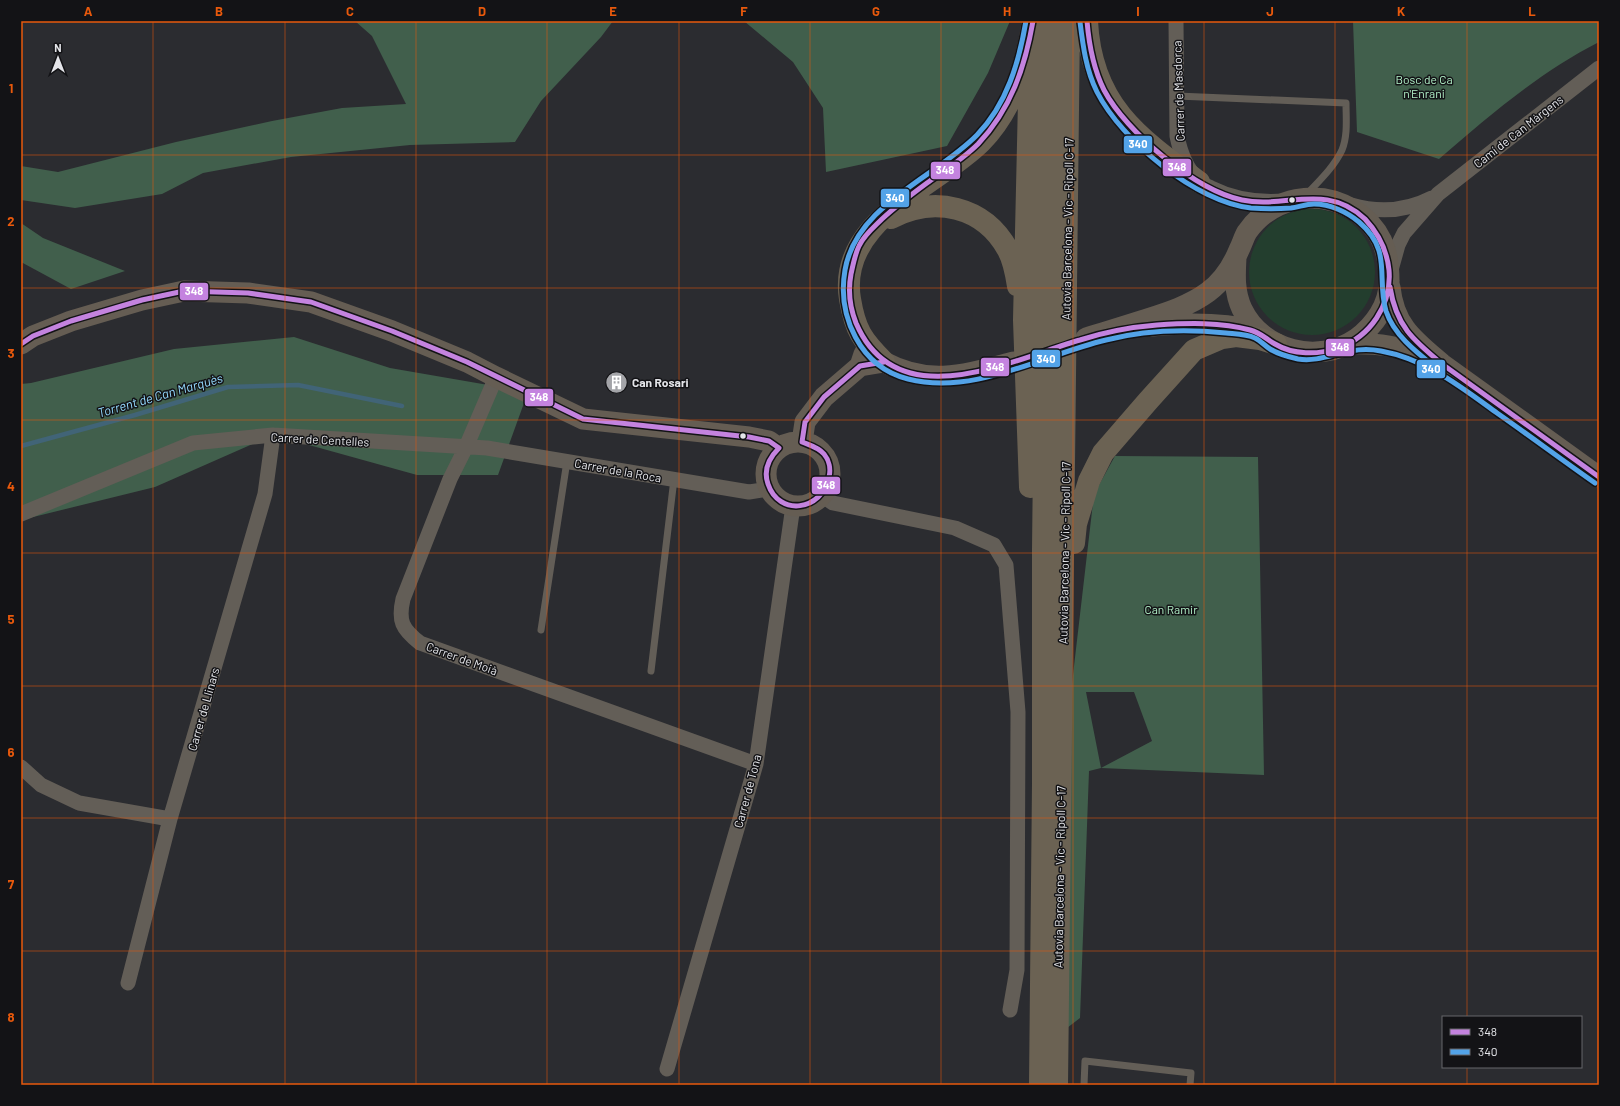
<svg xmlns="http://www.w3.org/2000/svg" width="1620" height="1106" font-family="Barlow,sans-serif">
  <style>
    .green { fill: #233e2e }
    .forest { fill: #415f4c; fill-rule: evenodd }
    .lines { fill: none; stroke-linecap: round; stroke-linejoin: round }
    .stream { stroke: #416477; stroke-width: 4.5 }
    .lane { stroke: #635e57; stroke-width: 7 }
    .street { stroke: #635e57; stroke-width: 15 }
    .secondary { stroke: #655d53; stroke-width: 21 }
    .highway { stroke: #6b6253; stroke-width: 22 }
    .bus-1-casing { stroke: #131316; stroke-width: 8 }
    .bus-2-casing { stroke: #131316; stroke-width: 8 }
    .bus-1 { stroke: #c483df; stroke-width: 5 }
    .bus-2 { stroke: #53a3e8; stroke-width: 5 }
    .grid { fill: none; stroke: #e8590c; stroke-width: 1; stroke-opacity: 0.55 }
    .bus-dot { fill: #e4e5e9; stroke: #131316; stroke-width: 1.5 }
    .labels { text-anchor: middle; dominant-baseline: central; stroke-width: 3; stroke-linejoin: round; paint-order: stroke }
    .park-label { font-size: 12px; fill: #b2f1c8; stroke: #131316 }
    .street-label { font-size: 12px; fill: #e4e5e9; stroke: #131316 }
    .poi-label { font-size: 12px; font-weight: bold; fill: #e4e5e9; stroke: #131316; text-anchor: start }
    .water-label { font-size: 13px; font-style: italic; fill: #94d9fd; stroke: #131316 }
    .line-badge { stroke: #131316; stroke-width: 1.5 }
    .badge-label { font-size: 11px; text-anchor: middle; font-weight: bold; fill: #fff }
    .neatline { fill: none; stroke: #e8590c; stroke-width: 1.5 }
    .grid-label { font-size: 13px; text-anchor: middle; font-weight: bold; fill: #e8590c }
  </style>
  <rect width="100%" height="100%" fill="#2b2c30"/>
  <path class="green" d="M1249 272a63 63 0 1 1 126 0a63 63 0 1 1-126 0Z"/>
  <path class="forest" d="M 355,21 L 613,21 L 601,37 L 541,101 L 515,142 L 410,145 L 291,157 L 203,173 L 162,194 L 75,208 L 21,200 L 21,166 L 58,172 L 176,142 L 272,121 L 342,108 L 406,104 L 372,36 Z
    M 744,21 L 1010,21 L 988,73 L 947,146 L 826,172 L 823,108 L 793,62 Z
    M 1353,21 L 1599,21 L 1599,42 C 1540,72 1489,116 1439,159 L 1357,132 Z
    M 21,223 L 43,238 L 125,271 L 71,289 L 21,262 Z
    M 294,337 L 390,368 L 528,392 L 498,475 L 417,475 L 273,435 L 155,487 L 21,520 L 21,384 L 31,383 L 174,349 Z
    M 1115,456 L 1258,457 L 1264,775 L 1101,768 L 1089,771 L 1080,1018 L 1067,1028 L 1071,692 L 1094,494 ZM 1086,692 L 1134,692 L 1152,741 L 1101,768 Z"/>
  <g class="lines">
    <path class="stream" d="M 21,446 L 135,415 L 228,387 L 298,385 L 402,406"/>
    <path class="lane" d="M 1177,96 L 1346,103 C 1346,118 1348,135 1342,150 C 1334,167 1319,181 1306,195
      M 541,630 L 567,461
      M 651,671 L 674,479
      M 1084,1085 L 1085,1061 L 1191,1073 L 1190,1085"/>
    <path class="street" d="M 1176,21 L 1177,136 C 1180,151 1187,169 1198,180 C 1201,184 1207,186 1211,188 C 1235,200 1258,203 1284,201
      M 1351,205 C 1379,213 1405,212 1432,198
      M 1391,270 L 1398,245 L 1404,233 L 1438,194 L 1599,68
      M 496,377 L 466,447 L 450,479 L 403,599 C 398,621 402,629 420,643 L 756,764
      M 823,496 L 833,503 L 955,528 L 994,545 L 1006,565 L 1018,712 L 1017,970 L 1010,1010
      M 21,514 L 193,443 L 273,435 L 487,448 L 749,492 L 769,489
      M 21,767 L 41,785 L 79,803 L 170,819
      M 128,983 L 170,819 L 265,494 L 273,435
      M 667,1069 L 756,764 L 793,506"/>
    <path class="secondary" d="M 1390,287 C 1394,326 1414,340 1442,364 L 1599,477
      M 1152,326 C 1186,323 1222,322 1255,331
      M 1086,338 C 1106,332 1125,326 1144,320 C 1166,313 1189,306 1208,292 C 1223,281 1232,267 1239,250 C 1242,244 1244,237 1247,232 C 1272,197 1318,188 1354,210 C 1381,228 1389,250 1389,281 C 1390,304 1374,326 1356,339 C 1318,365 1262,351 1242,309 C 1234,292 1235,275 1236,257
      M 21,344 L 33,336 L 71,321 L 142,300 L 184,291 L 248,293 L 311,302 L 392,331 L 467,362 L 496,377 L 583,419 L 749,437 L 769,441 L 779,448
      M 1347,344 C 1377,343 1402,346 1428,358
      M 860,366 L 884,362 C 930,387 967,374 1014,362
      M 802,442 L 805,422 L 824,397 L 860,366 L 864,354
      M766 474a32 32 0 1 1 64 0a32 32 0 1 1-64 0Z"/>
    <path class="highway" d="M 1087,21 C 1091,104 1137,137 1199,182
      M 1028,53 L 1029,100 L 1024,320 L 1030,487
      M 891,218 C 934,195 984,206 1008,250 C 1014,261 1016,273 1018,286
      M 884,362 C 862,340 855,330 850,299 C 837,220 936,187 981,142 C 1013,109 1026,65 1033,21
      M 1074,543 L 1076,524 L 1089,481 L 1103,453 L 1148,401 L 1194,350 L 1222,338 L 1236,336 L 1260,339 L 1276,344
      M 1040,1085 L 1043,783 L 1043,550 L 1049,21
      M 1057,1085 L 1069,21"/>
    <defs>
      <path id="bus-1" d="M 1033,21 C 1025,67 1011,109 978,144 C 963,159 944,171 927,183 C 912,194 896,206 882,219 C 874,227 864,235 859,246 C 855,254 853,265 851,274 C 848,290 850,308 856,323 C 897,419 1011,360 1080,340 C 1105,332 1131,327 1157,325 C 1188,323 1221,322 1250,330 C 1261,333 1266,339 1275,344 C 1293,355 1318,355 1338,348 C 1370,337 1392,305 1389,270 C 1387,251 1378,233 1365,219 C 1326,182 1286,209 1242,200 C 1195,190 1126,132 1104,90 C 1093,68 1089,45 1087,21
        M 1390,287 C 1396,326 1413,340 1442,364 L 1599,477
        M 21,344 L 33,336 L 71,321 L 142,300 L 184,291 L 248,293 L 311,302 L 392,331 L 467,362 L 583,419 L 749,437 L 769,441 L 779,448 C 769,458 763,470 768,484 C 779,517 822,511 829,477 C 831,469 829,460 824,454 C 818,447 809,445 802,442 L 805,422 L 824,397 L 860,366 L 884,362"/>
      <path id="bus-2" d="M 1026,21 C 1019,62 1007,104 977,135 C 935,178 856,205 845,270 C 837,316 860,367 908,379 C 975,396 1042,355 1106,340 C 1145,330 1186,329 1226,333 C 1235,334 1246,334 1255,338 C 1261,341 1265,346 1270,349 C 1278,354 1289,357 1298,359 C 1317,362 1333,354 1351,351 C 1361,349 1371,349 1381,351 C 1426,359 1461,387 1497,413 C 1530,436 1562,460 1595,483
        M 1080,22 C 1083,46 1086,70 1097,92 C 1122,141 1196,202 1251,208 C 1264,209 1278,209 1291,208 C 1299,207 1306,204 1314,204 C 1330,204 1347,212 1359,222 C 1393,251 1376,277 1386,311 C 1394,335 1416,352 1435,367"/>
    </defs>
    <use href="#bus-1" class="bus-1-casing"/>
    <use href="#bus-2" class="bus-2-casing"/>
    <use href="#bus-1" class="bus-1"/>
    <use href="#bus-2" class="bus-2"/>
  </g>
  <path class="grid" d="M 153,21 L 153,1085M 285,21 L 285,1085M 416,21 L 416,1085M 547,21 L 547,1085M 679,21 L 679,1085M 810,21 L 810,1085M 941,21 L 941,1085M 1073,21 L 1073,1085M 1204,21 L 1204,1085M 1335,21 L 1335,1085M 1467,21 L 1467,1017M 21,155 L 1599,155M 21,288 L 1599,288M 21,420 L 1599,420M 21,553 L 1599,553M 21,686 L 1599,686M 21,818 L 1599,818M 21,951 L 1599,951M 1467,1067 L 1467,1085"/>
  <defs>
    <symbol id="building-disc" viewBox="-11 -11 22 22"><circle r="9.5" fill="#a3a4a8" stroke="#131316"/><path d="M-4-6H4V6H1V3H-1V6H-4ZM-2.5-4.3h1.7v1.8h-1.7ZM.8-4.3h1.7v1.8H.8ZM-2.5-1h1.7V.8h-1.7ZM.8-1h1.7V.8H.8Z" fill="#fff"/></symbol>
  </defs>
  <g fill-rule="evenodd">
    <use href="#building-disc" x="604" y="370" width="25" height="25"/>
  </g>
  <g class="bus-dot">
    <circle cx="1292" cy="200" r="3.5"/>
    <circle cx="743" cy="436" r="3.5"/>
  </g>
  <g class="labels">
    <g class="park-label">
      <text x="1424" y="79">Bosc de Ca<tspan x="1424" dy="14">n'Enrani</tspan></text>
      <text x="1171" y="609">Can Ramir</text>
    </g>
    <g class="street-label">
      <text transform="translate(1178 91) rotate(-92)">Carrer de Masdorca</text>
      <text transform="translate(1518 131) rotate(-38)">Camí de Can Màrgens</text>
      <text transform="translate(1067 229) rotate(-89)">Autovia Barcelona - Vic - Ripoll C-17</text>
      <text transform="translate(320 439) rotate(3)">Carrer de Centelles</text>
      <text transform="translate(618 470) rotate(10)">Carrer de la Roca</text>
      <text transform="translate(1064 553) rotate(-89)">Autovia Barcelona - Vic - Ripoll C-17</text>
      <text transform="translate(462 658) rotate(20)">Carrer de Moià</text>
      <text transform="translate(203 709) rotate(-74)">Carrer de Llinars</text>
      <text transform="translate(747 791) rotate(-75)">Carrer de Tona</text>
      <text transform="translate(1059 877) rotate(-89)">Autovia Barcelona - Vic - Ripoll C-17</text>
    </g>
    <g class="poi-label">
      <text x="632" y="382">Can Rosari</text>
    </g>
    <g class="water-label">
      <text transform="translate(160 395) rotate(-16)">Torrent de Can Marquès</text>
    </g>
  </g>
  <g class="line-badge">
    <rect x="1123" y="135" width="30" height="19" rx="4" fill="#53a3e8"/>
    <rect x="1162" y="158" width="30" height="19" rx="4" fill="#c483df"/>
    <rect x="930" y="161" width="31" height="19" rx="4" fill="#c483df"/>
    <rect x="880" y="188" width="30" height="20" rx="4" fill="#53a3e8"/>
    <rect x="179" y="282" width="30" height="19" rx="4" fill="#c483df"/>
    <rect x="1325" y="338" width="30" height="19" rx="4" fill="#c483df"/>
    <rect x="1031" y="349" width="30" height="19" rx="4" fill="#53a3e8"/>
    <rect x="980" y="357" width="30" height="20" rx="4" fill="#c483df"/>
    <rect x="1416" y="359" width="30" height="20" rx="4" fill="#53a3e8"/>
    <rect x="524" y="388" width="30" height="19" rx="4" fill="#c483df"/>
    <rect x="811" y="476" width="30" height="19" rx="4" fill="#c483df"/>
  </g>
  <g class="badge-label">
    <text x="1138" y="148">340</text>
    <text x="1177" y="171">348</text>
    <text x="945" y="174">348</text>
    <text x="895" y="202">340</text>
    <text x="194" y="295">348</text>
    <text x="1340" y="351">348</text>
    <text x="1046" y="363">340</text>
    <text x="995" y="371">348</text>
    <text x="1431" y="373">340</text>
    <text x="539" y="401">348</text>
    <text x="826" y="489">348</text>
  </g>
  <rect width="1620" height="1106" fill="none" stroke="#131316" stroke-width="44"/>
  <rect x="1442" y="1016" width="140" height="52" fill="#131316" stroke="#67676a"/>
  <rect x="1450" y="1029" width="20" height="6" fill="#c483df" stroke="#67676a"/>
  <text x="1478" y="1036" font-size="12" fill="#e4e5e9">348</text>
  <rect x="1450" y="1049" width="20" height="6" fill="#53a3e8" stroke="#67676a"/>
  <text x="1478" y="1056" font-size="12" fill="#e4e5e9">340</text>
  <g transform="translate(58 58)" stroke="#131316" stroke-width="3" paint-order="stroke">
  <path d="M0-3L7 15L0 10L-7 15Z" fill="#e4e5e9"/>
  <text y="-6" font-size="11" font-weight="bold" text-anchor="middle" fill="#e4e5e9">N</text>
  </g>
  <rect x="22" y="22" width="1576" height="1062" class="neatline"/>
  <g class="grid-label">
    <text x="88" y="16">A</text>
    <text x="219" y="16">B</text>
    <text x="350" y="16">C</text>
    <text x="482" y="16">D</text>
    <text x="613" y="16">E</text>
    <text x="744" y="16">F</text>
    <text x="876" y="16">G</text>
    <text x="1007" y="16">H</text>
    <text x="1138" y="16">I</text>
    <text x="1270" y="16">J</text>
    <text x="1401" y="16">K</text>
    <text x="1532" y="16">L</text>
    <text x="11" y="93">1</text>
    <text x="11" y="226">2</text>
    <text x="11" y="358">3</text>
    <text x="11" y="491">4</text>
    <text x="11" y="624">5</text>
    <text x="11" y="757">6</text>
    <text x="11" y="889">7</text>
    <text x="11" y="1022">8</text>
  </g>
</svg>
